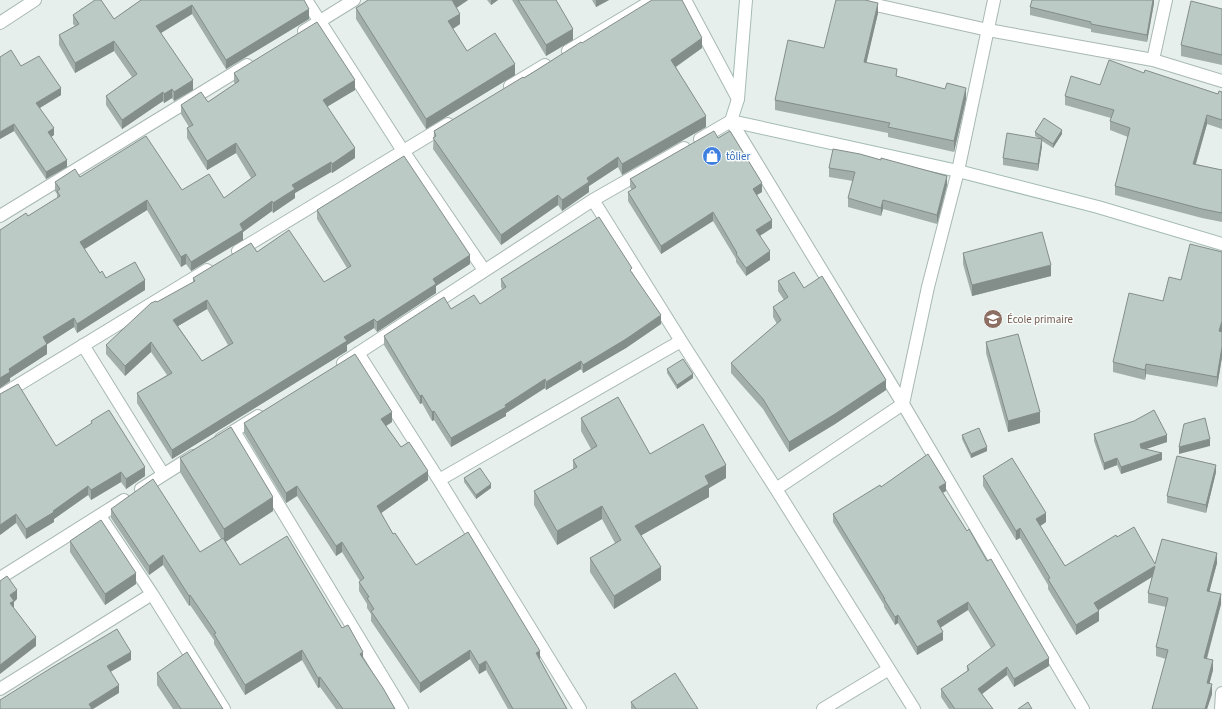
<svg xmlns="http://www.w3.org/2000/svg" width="1222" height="709" font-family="'Source Sans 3',sans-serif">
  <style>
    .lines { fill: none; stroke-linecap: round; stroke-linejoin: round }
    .street-casing { stroke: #a8b8b2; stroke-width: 14 }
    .secondary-casing { stroke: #a4bbb3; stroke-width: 14 }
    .street { stroke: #fff; stroke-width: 12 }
    .secondary { stroke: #fff; stroke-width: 12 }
    .wall { fill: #a1aea9; fill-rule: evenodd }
    .shaded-wall { fill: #838d89 }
    .building { fill: #bbcac4; stroke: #838d89; fill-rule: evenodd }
    .labels { text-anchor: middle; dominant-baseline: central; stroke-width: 3; stroke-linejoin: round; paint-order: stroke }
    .shop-label { font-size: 11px; fill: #366cbe; stroke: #f7fbf9; text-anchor: start }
    .education-label { font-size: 11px; fill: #785e54; stroke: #f7fbf9; text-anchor: start }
  </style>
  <rect width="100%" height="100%" fill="#e6efeb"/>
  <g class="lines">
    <defs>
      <path id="street" d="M 306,0 L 403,151 L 484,270
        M 685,0 L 738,99
        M 853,0 L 988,30 L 1153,60 L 1222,81
        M 0,23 L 35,0
        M 304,31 L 354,0
        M 568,51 L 653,0
        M 1153,60 L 1166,0
        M 510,86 L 545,65
        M 700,139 L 731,121 L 903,404 L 1083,709
        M 0,216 L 247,65
        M 238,251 L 448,124
        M 681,341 L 776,489 L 914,709
        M 83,345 L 163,474
        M 358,353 L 439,480 L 580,709
        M 343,363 L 593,200 L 684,148
        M 0,396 L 207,270
        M 234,431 L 402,709
        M 221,439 L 258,416
        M 439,480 L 681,341 L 593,200
        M 141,489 L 193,456
        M 776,489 L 903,404 L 928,287 L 958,171 L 994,0
        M 100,516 L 152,594 L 224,709
        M 0,578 L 124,500
        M 0,689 L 152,594
        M 823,709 L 889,669
        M 1221,709 L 1222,693"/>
      <path id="secondary" d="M 746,0 L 738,99 L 731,121 L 958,171 L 1098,207 L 1222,244"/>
    </defs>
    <use href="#street" class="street-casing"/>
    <use href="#secondary" class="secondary-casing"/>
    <use href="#street" class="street"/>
    <use href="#secondary" class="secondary"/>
  </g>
  <path class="wall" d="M 141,0 L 304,0 L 309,19 L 226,69 L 192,14 L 161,33 L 193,90 L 174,101 L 172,98 L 164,103 L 163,101 L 122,129 L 106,105 L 106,96 L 132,77 L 114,51 L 75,73 L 59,45 L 59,35 L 75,26 L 73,24 L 73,15 L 114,19 Z
    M 368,0 L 468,0 L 456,8 L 460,24 L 453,29 L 467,51 L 515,75 L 426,129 L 356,19 L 356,8 Z
    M 487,0 L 498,0 L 491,5 Z
    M 512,0 L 556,0 L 573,40 L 546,56 Z
    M 592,0 L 609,0 L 596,7 Z
    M 1154,0 L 1154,3 L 1147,42 L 1091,32 L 1091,29 L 1030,15 L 1030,7 Z
    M 1222,9 L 1222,65 L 1181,56 L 1181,45 Z
    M 878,13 L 866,63 L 897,77 L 966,99 L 954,152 L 888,137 L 888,133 L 775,110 L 775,100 L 824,48 Z
    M 582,43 L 702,48 L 676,67 L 706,127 L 622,175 L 618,167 L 589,186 L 589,192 L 562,211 L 558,205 L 501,245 L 433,149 L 434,131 Z
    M 0,57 L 21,66 L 61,95 L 40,108 L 54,135 L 51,137 L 67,167 L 46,179 L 14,131 L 0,139 Z
    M 234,73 L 355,90 L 327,107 L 355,158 L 332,173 L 331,172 L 295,193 L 295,198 L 273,213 L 272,211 L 243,232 L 243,240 L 191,271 L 186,264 L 181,267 L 147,210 L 84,249 L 100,273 L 106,278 L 145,290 L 77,333 L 74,327 L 47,344 L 47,354 L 10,378 L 10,381 L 0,388 L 28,216 L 57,198 L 57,194 L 55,191 L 55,182 L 80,177 L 182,190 L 224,198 L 251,178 L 236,153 L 207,170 L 187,138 L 187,128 L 189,127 L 181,114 L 181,105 L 208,102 L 235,84 L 234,82 Z
    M 1144,73 L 1218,94 L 1222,92 L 1222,129 L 1207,124 L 1196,164 L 1222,170 L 1222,222 L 1202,218 L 1115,195 L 1115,186 L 1128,137 L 1110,130 L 1110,121 L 1111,118 L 1065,105 L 1065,96 L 1100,85 Z
    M 1035,132 L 1062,134 L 1053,148 L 1042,141 L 1042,146 L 1038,171 L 1003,165 L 1003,158 L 1038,138 L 1035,136 Z
    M 718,138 L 762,192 L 757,195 L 772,228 L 760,236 L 770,260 L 746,276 L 736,262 L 736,259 L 713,221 L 661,254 L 628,201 L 628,192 L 632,190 L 630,187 L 630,179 Z
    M 829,168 L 947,185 L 937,224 L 883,209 L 881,216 L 848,207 L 848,198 L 853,181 L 829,177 Z
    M 317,210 L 470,264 L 436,286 L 436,293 L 377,332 L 374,328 L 347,345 L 347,351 L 172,459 L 137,403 L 137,393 L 167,375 L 151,352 L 125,376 L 106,354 L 106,345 L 193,282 L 193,278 L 257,252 L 324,282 L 347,268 L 317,219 ZM 207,309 L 228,345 L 202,361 L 178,326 Z
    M 1222,252 L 1222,357 L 1217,387 L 1146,374 L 1145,380 L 1113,372 L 1113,362 L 1163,301 L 1181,280 Z
    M 963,253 L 1051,276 L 972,296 L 963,264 Z
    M 632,272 L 661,324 L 626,348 L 583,373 L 581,369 L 546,390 L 545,388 L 506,413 L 506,416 L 451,447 L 434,420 L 432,421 L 422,403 L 420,404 L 384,345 L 384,336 L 451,309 L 480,304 L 503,290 L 501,287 L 501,279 Z
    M 778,281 L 804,288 L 886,390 L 835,424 L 789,452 L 763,409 L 731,373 L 731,363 L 777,324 L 773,317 L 773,307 L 784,300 L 778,291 Z
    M 986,342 L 1040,423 L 1008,432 L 986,353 Z
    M 667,369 L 693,378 L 677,389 L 667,373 Z
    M 581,418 L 650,454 L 726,478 L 709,488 L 709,497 L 641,535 L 661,580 L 614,609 L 590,572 L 590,558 L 615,543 L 602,519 L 557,545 L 534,505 L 534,491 L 573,469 L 573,460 L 591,449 L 581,431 Z
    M 91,421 L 145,476 L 126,489 L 121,482 L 91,500 L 88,495 L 54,519 L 54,522 L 26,539 L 16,523 L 0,535 L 56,446 L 91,424 Z
    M 1134,421 L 1167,442 L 1146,449 L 1162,460 L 1121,474 L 1117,465 L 1104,470 L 1094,441 L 1094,434 Z
    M 392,422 L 386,426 L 401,447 L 428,480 L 381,513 L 393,534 L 416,565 L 540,660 L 567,709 L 508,709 L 486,670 L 479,674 L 470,659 L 420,693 L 371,621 L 371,614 L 367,608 L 367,604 L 359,591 L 359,582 L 360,581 L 342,552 L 336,556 L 297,496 L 286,503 L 244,433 L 244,423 Z
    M 962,435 L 987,451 L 971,458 L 962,439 Z
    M 180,458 L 273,511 L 225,541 L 240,565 L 342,628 L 363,658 L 395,709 L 336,709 L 320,687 L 318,688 L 302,660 L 245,695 L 214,644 L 214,640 L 190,605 L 189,606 L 163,565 L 149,575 L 111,518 L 111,509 L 200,552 L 221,539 L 180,472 Z
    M 1216,472 L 1206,513 L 1167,503 L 1167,496 Z
    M 983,476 L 1046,522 L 1040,526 L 1065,566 L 1117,537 L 1155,564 L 1217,563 L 1209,591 L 1221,604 L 1207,659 L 1213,670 L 1209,684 L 1212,694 L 1207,709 L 1152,709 L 1166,659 L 1156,656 L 1156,647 L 1166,607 L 1148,603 L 1148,593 L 1152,577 L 1098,610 L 1099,621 L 1076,635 L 1048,589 L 1048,585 L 1020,538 L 1016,540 L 983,486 Z
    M 464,478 L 491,488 L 476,499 L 464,482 Z
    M 881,487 L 946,491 L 942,493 L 1049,666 L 1014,687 L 1007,675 L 982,694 L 993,709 L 949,709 L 941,697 L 941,689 L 967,671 L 967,666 L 991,648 L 968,610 L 940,627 L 943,640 L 917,655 L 898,623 L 895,625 L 884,607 L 884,605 L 833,522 L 833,514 Z
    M 70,541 L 136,584 L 105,605 L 70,552 Z
    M 157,673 L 223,709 L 173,709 L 157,685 Z
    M 631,702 L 698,709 L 631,709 Z"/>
  <path class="shaded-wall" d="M 452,0 L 468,0 L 452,11 Z
    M 491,0 L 498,0 L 491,5 Z
    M 596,0 L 609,0 L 596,7 Z
    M 1153,0 L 1154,0 L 1154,3 L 1147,42 L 1147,35 Z
    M 878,3 L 878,13 L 864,73 L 864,62 Z
    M 192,5 L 192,14 L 156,36 L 156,26 Z
    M 309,9 L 309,19 L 226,69 L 226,60 Z
    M 460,14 L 460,24 L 448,32 L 448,21 Z
    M 573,29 L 573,40 L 546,56 L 546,45 Z
    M 702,38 L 702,48 L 671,70 L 671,60 Z
    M 114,41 L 114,51 L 75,73 L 75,63 Z
    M 515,64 L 515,75 L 426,129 L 426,119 Z
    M 193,80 L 193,90 L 174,101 L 174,92 Z
    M 355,80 L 355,90 L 323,109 L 323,100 Z
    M 61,88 L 61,95 L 36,110 L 36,103 Z
    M 966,88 L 966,99 L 954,152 L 954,141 Z
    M 172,89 L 172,98 L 164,103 L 164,94 Z
    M 163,92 L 163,101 L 122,129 L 122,120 Z
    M 1207,115 L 1207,124 L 1193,173 L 1193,164 Z
    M 706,116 L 706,127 L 622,175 L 622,164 Z
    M 14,124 L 14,131 L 0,139 L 0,132 Z
    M 54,128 L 54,135 L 48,139 L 48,132 Z
    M 1062,130 L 1062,134 L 1053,148 L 1053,144 Z
    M 1042,139 L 1042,146 L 1038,171 L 1038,164 Z
    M 236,143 L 236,153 L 207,170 L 207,161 Z
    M 355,148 L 355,158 L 332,173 L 332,164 Z
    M 618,157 L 618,167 L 589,186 L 589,192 L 562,211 L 562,200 L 587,178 Z
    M 67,160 L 67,167 L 46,179 L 46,172 Z
    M 331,162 L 331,172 L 295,193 L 295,198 L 273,213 L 273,203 L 292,185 Z
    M 947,176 L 947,185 L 937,224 L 937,215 Z
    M 762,183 L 762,192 L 753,197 L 753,189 Z
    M 558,195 L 558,205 L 501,245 L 501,235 Z
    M 147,200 L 147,210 L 80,252 L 80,242 Z
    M 883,200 L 883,209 L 881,216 L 881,208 Z
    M 272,201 L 272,211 L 243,232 L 243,240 L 191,271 L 191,262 L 240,224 Z
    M 713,212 L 713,221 L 661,254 L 661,246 Z
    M 772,220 L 772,228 L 756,238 L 756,230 Z
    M 770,251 L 770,260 L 746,276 L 746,268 Z
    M 186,254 L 186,264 L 181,267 L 181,257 Z
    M 470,255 L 470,264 L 436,286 L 436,293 L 377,332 L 377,322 L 433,279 Z
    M 1051,265 L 1051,276 L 972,296 L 972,285 Z
    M 145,280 L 145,290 L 77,333 L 77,324 Z
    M 207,300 L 207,309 L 173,329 L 173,320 Z
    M 661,315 L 661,324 L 626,348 L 583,373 L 583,365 Z
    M 74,318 L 74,327 L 43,347 L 43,337 Z
    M 374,319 L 374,328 L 347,345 L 347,351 L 172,459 L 172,450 L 344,337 Z
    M 1222,321 L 1222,331 L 1219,341 L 1219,331 Z
    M 151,342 L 151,352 L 125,376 L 125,366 Z
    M 47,344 L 47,354 L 10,378 L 10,381 L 0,388 L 0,378 L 9,369 Z
    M 1222,347 L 1222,357 L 1217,387 L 1217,377 Z
    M 581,361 L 581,369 L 546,390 L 546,382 Z
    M 1146,364 L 1146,374 L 1145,380 L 1145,370 Z
    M 693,374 L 693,378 L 677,389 L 677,385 Z
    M 545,379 L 545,388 L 506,413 L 506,416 L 451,447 L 451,438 L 505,405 Z
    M 886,380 L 886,390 L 835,424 L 789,452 L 789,442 Z
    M 422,395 L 422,403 L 420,404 L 420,396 Z
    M 434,411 L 434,420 L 432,421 L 432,412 Z
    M 392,412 L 392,422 L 381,429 L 381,419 Z
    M 1040,412 L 1040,423 L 1008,432 L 1008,421 Z
    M 1167,435 L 1167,442 L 1140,451 L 1140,444 Z
    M 1210,439 L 1210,446 L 1179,454 L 1179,447 Z
    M 987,447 L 987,451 L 971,458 L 971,454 Z
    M 1162,453 L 1162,460 L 1121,474 L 1121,467 Z
    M 1117,458 L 1117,465 L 1104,470 L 1104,463 Z
    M 726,465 L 726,478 L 709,488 L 709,497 L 635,539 L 635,526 L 705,476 Z
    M 1216,465 L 1216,472 L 1206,513 L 1206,505 Z
    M 145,467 L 145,476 L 126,489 L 126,479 Z
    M 428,471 L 428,480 L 377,516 L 377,506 Z
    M 121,472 L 121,482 L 91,500 L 91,490 Z
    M 946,483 L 946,491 L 939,495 L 939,487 Z
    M 491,484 L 491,488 L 476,499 L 476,495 Z
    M 88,486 L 88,495 L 54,519 L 54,522 L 26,539 L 26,529 Z
    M 297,486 L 297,496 L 286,503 L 286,493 Z
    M 273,497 L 273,511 L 224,543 L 224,529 Z
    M 602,506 L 602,519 L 557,545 L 557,531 Z
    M 1046,513 L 1046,522 L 1036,529 L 1036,519 Z
    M 16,514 L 16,523 L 0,535 L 0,525 Z
    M 1020,528 L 1020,538 L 1016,540 L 1016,531 Z
    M 342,542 L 342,552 L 336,556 L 336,546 Z
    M 1217,553 L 1217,563 L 1207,601 L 1207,591 Z
    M 163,555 L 163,565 L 149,575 L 149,566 Z
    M 1155,566 L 1155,575 L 1094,613 L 1094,603 Z
    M 661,567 L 661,580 L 614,609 L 614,596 Z
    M 136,573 L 136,584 L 105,605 L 105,594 Z
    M 17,590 L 17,599 L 14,602 L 14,610 L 10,612 L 10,595 Z
    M 1221,594 L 1221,604 L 1204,668 L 1204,658 Z
    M 190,595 L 190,605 L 189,606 L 189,596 Z
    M 968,602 L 968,610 L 937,630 L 937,621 Z
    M 1099,611 L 1099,621 L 1076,635 L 1076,625 Z
    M 898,615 L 898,623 L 895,625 L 895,617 Z
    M 943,632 L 943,640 L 917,655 L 917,647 Z
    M 36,637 L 36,646 L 0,674 L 0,665 Z
    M 302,650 L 302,660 L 245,695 L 245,685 Z
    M 470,650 L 470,659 L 420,693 L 420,683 Z
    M 540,651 L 540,660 L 536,653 Z
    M 131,652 L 131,660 L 107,674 L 107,666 Z
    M 363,652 L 363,662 L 360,654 Z
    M 1049,658 L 1049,666 L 1014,687 L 1014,679 Z
    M 1213,660 L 1213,670 L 1207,693 L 1207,683 Z
    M 486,661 L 486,670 L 479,674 L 479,665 Z
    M 1007,667 L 1007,675 L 978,697 L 978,689 Z
    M 320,677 L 320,687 L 318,688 L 318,678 Z
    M 1212,684 L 1212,694 L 1207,709 L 1205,709 Z
    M 119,685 L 119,693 L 93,709 L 89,709 L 89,704 Z"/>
  <path class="building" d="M 95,0 L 101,0 L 114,19 L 141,0 L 304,0 L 309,9 L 226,60 L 192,5 L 156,26 L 193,80 L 174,92 L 172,89 L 164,94 L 163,92 L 122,120 L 106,96 L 137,74 L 114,41 L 75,63 L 59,35 L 79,24 L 73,15 Z
    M 368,0 L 452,0 L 460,14 L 448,21 L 467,51 L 495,33 L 515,64 L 426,119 L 356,8 Z
    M 518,0 L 556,0 L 573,29 L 546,45 Z
    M 652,0 L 682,0 L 702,38 L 671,60 L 706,116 L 622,164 L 618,157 L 587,178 L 589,182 L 562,200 L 558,195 L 501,235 L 433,138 L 436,136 L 434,131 L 523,77 L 524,78 L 581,42 L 582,43 Z
    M 836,0 L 865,0 L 878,3 L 864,62 L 897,69 L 896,76 L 945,89 L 947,83 L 966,88 L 954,141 L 888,127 L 890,123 L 775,100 L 788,40 L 824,48 Z
    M 1032,0 L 1153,0 L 1147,35 L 1091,24 L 1091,22 L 1030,7 Z
    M 1191,1 L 1222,9 L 1222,55 L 1181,45 Z
    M 317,22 L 355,80 L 323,100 L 355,148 L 332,164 L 331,162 L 292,185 L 295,189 L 273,203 L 272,201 L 240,224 L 243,230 L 191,262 L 186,254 L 181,257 L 147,200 L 80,242 L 100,273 L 102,271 L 106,278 L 135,262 L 145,280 L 77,324 L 74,318 L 43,337 L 47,344 L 9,369 L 10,372 L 0,378 L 0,230 L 26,213 L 28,216 L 60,196 L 57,191 L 60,189 L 55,182 L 75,169 L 80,177 L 146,136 L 182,190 L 209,174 L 224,198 L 256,175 L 236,143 L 207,161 L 187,128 L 193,125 L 181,105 L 201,92 L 208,102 L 239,81 L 234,73 Z
    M 11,50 L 21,66 L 39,56 L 61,88 L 36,103 L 54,128 L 48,132 L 67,160 L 46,172 L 14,124 L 0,132 L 0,57 Z
    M 1109,60 L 1144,73 L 1145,70 L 1218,94 L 1219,91 L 1222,92 L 1222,120 L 1207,115 L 1193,164 L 1222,170 L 1222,213 L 1202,209 L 1115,186 L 1130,128 L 1110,121 L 1114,110 L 1065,96 L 1071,76 L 1100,85 Z
    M 1044,118 L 1062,130 L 1053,144 L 1035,132 Z
    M 714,131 L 718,138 L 730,131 L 762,183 L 753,189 L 772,220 L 756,230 L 770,251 L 746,268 L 736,254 L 737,253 L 713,212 L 661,246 L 628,192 L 636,187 L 630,179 Z
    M 1007,133 L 1042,139 L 1038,164 L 1003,158 Z
    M 833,149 L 860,154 L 881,160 L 881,158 L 947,176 L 937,215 L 883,200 L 881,208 L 848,198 L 855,172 L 829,168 Z
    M 404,156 L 470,255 L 433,279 L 436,284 L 377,322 L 374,319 L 344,337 L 347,341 L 172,450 L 137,393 L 172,373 L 151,342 L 125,366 L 106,345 L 151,303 L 156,301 L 157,302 L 195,281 L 193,278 L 251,243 L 257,252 L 289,230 L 324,282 L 351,266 L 317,210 ZM 207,300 L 233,343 L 202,361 L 173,320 Z
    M 599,217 L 632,268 L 630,270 L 661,315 L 626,339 L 583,365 L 581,361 L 546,382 L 545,379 L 505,405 L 506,407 L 451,438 L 434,411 L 432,412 L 422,395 L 420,396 L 384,336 L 444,297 L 451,309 L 474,295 L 480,304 L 506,287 L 501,279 Z
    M 1042,232 L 1051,265 L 972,285 L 963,253 Z
    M 1190,244 L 1222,252 L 1222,321 L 1219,331 L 1222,332 L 1222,347 L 1217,377 L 1146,364 L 1145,370 L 1113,362 L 1129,293 L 1163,301 L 1169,277 L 1181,280 Z
    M 794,272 L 804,288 L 822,276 L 886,380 L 835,414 L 789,442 L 763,399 L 731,363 L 781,320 L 773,307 L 788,297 L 778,281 Z
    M 1018,334 L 1040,412 L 1008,421 L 986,342 Z
    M 355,354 L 392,412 L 381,419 L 401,447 L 409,442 L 428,471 L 377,506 L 393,534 L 395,533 L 416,565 L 468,532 L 540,651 L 536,653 L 567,709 L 513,709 L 486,661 L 479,665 L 470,650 L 420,683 L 371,611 L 374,609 L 367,598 L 369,597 L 359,582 L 364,578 L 342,542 L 336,546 L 297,486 L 286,493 L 244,423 Z
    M 683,359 L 693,374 L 677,385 L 667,369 Z
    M 18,384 L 56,446 L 92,423 L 91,421 L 109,410 L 145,467 L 126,479 L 121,472 L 91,490 L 88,486 L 53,511 L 54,512 L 26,529 L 16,514 L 0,525 L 0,394 Z
    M 618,397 L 650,454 L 703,424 L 726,465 L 705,476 L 709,484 L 635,526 L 661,567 L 614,596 L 590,558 L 621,540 L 602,506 L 557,531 L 534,491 L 577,467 L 573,460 L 597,446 L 581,418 Z
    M 1154,410 L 1167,435 L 1140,444 L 1141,448 L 1162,453 L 1121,467 L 1117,458 L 1104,463 L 1094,434 L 1134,421 Z
    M 1205,418 L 1210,439 L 1179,447 L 1184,424 Z
    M 231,427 L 273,497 L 224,529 L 180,458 Z
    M 979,428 L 987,447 L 971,454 L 962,435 Z
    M 928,454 L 946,483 L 939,487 L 967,531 L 969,529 L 987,561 L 991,559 L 1049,658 L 1014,679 L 1007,667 L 978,689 L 993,709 L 955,709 L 941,689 L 969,670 L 967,666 L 995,645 L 968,602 L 937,621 L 943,632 L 917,647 L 898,615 L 895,617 L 884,599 L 885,599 L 833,514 L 880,485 L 881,487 Z
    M 1177,456 L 1216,465 L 1206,505 L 1167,496 Z
    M 1012,458 L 1046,513 L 1036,519 L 1065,566 L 1116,535 L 1117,537 L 1134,527 L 1155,564 L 1162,539 L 1217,553 L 1207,591 L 1221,594 L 1204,658 L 1213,660 L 1207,683 L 1212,684 L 1205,709 L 1152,709 L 1168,650 L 1156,647 L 1168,598 L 1148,593 L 1155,566 L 1094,603 L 1099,611 L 1076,625 L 1048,579 L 1050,578 L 1020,528 L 1016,531 L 983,476 Z
    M 480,468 L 491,484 L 476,495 L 464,478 Z
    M 153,479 L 200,552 L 223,538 L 240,565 L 287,536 L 342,628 L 348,625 L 363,652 L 360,654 L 383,688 L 395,709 L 343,709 L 320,677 L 318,678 L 302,650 L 245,685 L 214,634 L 216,633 L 190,595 L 189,596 L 163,555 L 149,566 L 111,509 Z
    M 101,520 L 136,573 L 105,594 L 70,541 Z
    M 7,576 L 17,590 L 10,595 L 14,601 L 10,603 L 36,637 L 0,665 L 0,581 Z
    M 117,629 L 131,652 L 107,666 L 119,685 L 89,704 L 92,709 L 0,709 L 0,700 L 51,668 Z
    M 187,652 L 223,709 L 181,709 L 157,673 Z
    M 675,673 L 698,709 L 636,709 L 631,702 Z
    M 1028,702 L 1032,709 L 1018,709 Z"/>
  <defs>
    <symbol id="shop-disc" viewBox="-11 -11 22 22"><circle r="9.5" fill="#3f7fe0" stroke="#f7fbf9"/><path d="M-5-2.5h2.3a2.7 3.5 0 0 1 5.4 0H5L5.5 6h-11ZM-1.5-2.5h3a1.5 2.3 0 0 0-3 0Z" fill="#fff"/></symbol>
    <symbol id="school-disc" viewBox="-11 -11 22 22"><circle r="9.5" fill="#8d6e63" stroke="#f7fbf9"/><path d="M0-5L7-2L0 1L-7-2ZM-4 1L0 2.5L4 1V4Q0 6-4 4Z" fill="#fff"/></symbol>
  </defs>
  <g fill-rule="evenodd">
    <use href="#shop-disc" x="701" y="145" width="22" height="22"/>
    <use href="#school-disc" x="982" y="308" width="22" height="22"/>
  </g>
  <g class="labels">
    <g class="shop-label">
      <text x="726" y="156">tôlier</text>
    </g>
    <g class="education-label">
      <text x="1007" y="319">École primaire</text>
    </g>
  </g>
</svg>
